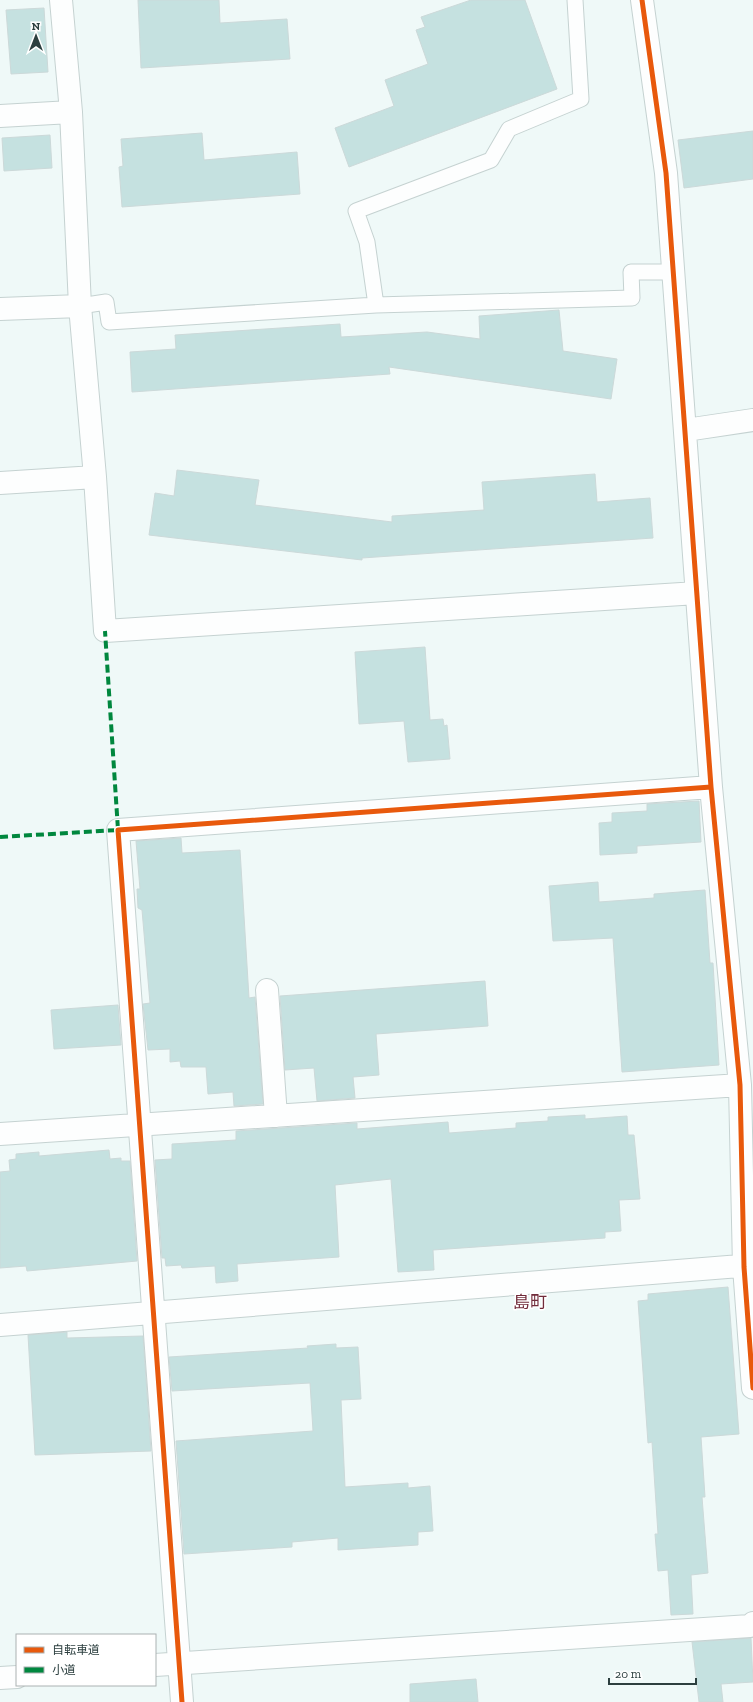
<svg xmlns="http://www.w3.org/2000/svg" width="753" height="1702" font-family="'Zilla Slab','Noto Sans JP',serif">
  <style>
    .building { fill: #c5e1e0; stroke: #ccd9d9 }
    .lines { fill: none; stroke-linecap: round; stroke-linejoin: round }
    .service-casing { stroke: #c5d2d1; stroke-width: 17 }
    .minor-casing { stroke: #c5d2d1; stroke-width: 24 }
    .service { stroke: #fdfefe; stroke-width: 15 }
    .minor { stroke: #fdfefe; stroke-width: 22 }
    .quiet { stroke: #00873e; stroke-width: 4; stroke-dasharray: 8 4; stroke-linecap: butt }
    .cycleway-casing { stroke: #fff; stroke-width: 8 }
    .cycleway { stroke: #e8590c; stroke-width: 5 }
    .labels { text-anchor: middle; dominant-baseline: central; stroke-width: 3; stroke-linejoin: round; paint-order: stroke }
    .quarter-label { font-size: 17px; fill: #712b3a; stroke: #fff }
  </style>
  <rect width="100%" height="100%" fill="#eff9f8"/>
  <path class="building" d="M 138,0 L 219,0 L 220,23 L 287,19 L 290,59 L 141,68 Z
    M 471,0 L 525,0 L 557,89 L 349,167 L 335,128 L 394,106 L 385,80 L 428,64 L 416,30 L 425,27 L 421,17 Z
    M 44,8 L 48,72 L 11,74 L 6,10 Z
    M 753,131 L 753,179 L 684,188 L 678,140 Z
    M 202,133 L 204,160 L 297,152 L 300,194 L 122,207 L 119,167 L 123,166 L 121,139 Z
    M 50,135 L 52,168 L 4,171 L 2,138 Z
    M 559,310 L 563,351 L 617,359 L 611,399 L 389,367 L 390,374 L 132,392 L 130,352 L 176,349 L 175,335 L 340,324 L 341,337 L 427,332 L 480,339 L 479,316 Z
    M 177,470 L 259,480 L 255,505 L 392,522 L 392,516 L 484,510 L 482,482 L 595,474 L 597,502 L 650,498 L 653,538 L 362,558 L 362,560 L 149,535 L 155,493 L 174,496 Z
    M 425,647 L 430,720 L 443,719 L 444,726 L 447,725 L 450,759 L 408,762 L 404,721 L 359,724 L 355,652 Z
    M 699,801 L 701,842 L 637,846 L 637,853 L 600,855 L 599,823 L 612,822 L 612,813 L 647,811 L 647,804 Z
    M 181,838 L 182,853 L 240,850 L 249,998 L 255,997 L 263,1104 L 234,1106 L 233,1092 L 208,1094 L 206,1067 L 181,1067 L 180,1061 L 170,1062 L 170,1049 L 148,1050 L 143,1004 L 150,1003 L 142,910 L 138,908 L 137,889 L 140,889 L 136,841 Z
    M 598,882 L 599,902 L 654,898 L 654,894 L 705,890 L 710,963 L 713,963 L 719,1065 L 622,1072 L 613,938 L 553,941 L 549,886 Z
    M 485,981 L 488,1026 L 376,1034 L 379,1075 L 353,1077 L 355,1098 L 317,1101 L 314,1068 L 285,1070 L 280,996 Z
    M 118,1005 L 121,1045 L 54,1049 L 51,1010 Z
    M 585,1115 L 585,1119 L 627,1116 L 628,1135 L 634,1135 L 640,1199 L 619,1200 L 621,1231 L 605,1232 L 605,1238 L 433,1250 L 434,1270 L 398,1272 L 391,1179 L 335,1185 L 339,1257 L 237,1264 L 238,1281 L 216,1283 L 215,1266 L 182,1268 L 181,1265 L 166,1266 L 165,1258 L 162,1258 L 155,1160 L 172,1159 L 172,1144 L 236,1140 L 236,1131 L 357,1123 L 357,1129 L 448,1122 L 449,1133 L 516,1128 L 516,1123 L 548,1121 L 548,1117 Z
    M 109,1150 L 110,1159 L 121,1158 L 121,1161 L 130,1161 L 137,1261 L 27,1271 L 26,1266 L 0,1268 L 0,1172 L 10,1171 L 9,1160 L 16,1159 L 16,1154 L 39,1152 L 39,1156 Z
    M 728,1287 L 739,1434 L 701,1437 L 705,1497 L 702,1497 L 708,1573 L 691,1575 L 693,1614 L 671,1615 L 668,1570 L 658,1571 L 655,1534 L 658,1534 L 652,1442 L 648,1443 L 638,1301 L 648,1300 L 648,1294 Z
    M 67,1332 L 67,1338 L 143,1336 L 151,1451 L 35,1455 L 28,1335 Z
    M 336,1344 L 336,1348 L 358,1347 L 361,1399 L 341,1400 L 345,1487 L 408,1483 L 408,1488 L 430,1486 L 433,1531 L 418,1532 L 418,1545 L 338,1550 L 338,1538 L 292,1542 L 292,1547 L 184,1554 L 176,1441 L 313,1431 L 310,1383 L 172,1391 L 169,1357 L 308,1348 L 307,1346 Z
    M 751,1638 L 753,1682 L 721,1684 L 723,1702 L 699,1702 L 692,1642 Z
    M 476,1679 L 478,1702 L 410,1702 L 410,1684 Z"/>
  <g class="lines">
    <defs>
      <path id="service" d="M 376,305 L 367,242 L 356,211 L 491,160 L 509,129 L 581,99 L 575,0
        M 80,306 L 106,302 L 109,322 L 376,305 L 632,298 L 631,272 L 673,272"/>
      <path id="minor" d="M 61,0 L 71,112 L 80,306 L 95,477 L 105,631 L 697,593
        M 642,0 L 666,173 L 711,787 L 740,1085 L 744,1267 L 753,1388
        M 0,116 L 71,112
        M 0,309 L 80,306
        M 686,430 L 753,420
        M 0,483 L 95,477
        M 267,990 L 276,1116
        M 0,1134 L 740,1085
        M 0,1325 L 753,1265
        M 155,1665 L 750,1626 L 753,1623
        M 0,1678 L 17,1677
        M 182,1702 L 118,830 L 711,787"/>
    </defs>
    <use href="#service" class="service-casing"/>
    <use href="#minor" class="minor-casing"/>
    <use href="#service" class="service"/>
    <use href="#minor" class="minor"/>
    <path class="quiet" d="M 0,837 L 118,830 L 105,631"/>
    <defs>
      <path id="cycleway" d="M 642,0 L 666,173 L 711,787 L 740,1085 L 744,1267 L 753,1388
        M 182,1702 L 118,830 L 711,787"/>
    </defs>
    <use href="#cycleway" class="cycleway-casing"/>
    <use href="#cycleway" class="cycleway"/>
  </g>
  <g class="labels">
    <g class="quarter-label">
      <text x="530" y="1302">島町</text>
    </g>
  </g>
  <rect x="16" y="1634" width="140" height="52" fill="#ffffff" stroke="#abb2b2"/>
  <rect x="24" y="1647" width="20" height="6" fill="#e8590c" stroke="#abb2b2"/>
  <text x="52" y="1654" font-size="12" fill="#2c3f3f">自転車道</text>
  <rect x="24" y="1667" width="20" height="6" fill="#00873e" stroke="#abb2b2"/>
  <text x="52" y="1674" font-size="12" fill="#2c3f3f">小道</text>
  <g transform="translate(36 36)" stroke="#ffffff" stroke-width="3" paint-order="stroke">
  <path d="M0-3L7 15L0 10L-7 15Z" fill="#2c3f3f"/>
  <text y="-6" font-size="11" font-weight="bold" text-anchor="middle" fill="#2c3f3f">N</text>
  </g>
  <path d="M609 1678v6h87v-6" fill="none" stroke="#2c3f3f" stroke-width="2"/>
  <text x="615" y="1678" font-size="12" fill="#2c3f3f" stroke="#ffffff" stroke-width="3" paint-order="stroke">20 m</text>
</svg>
